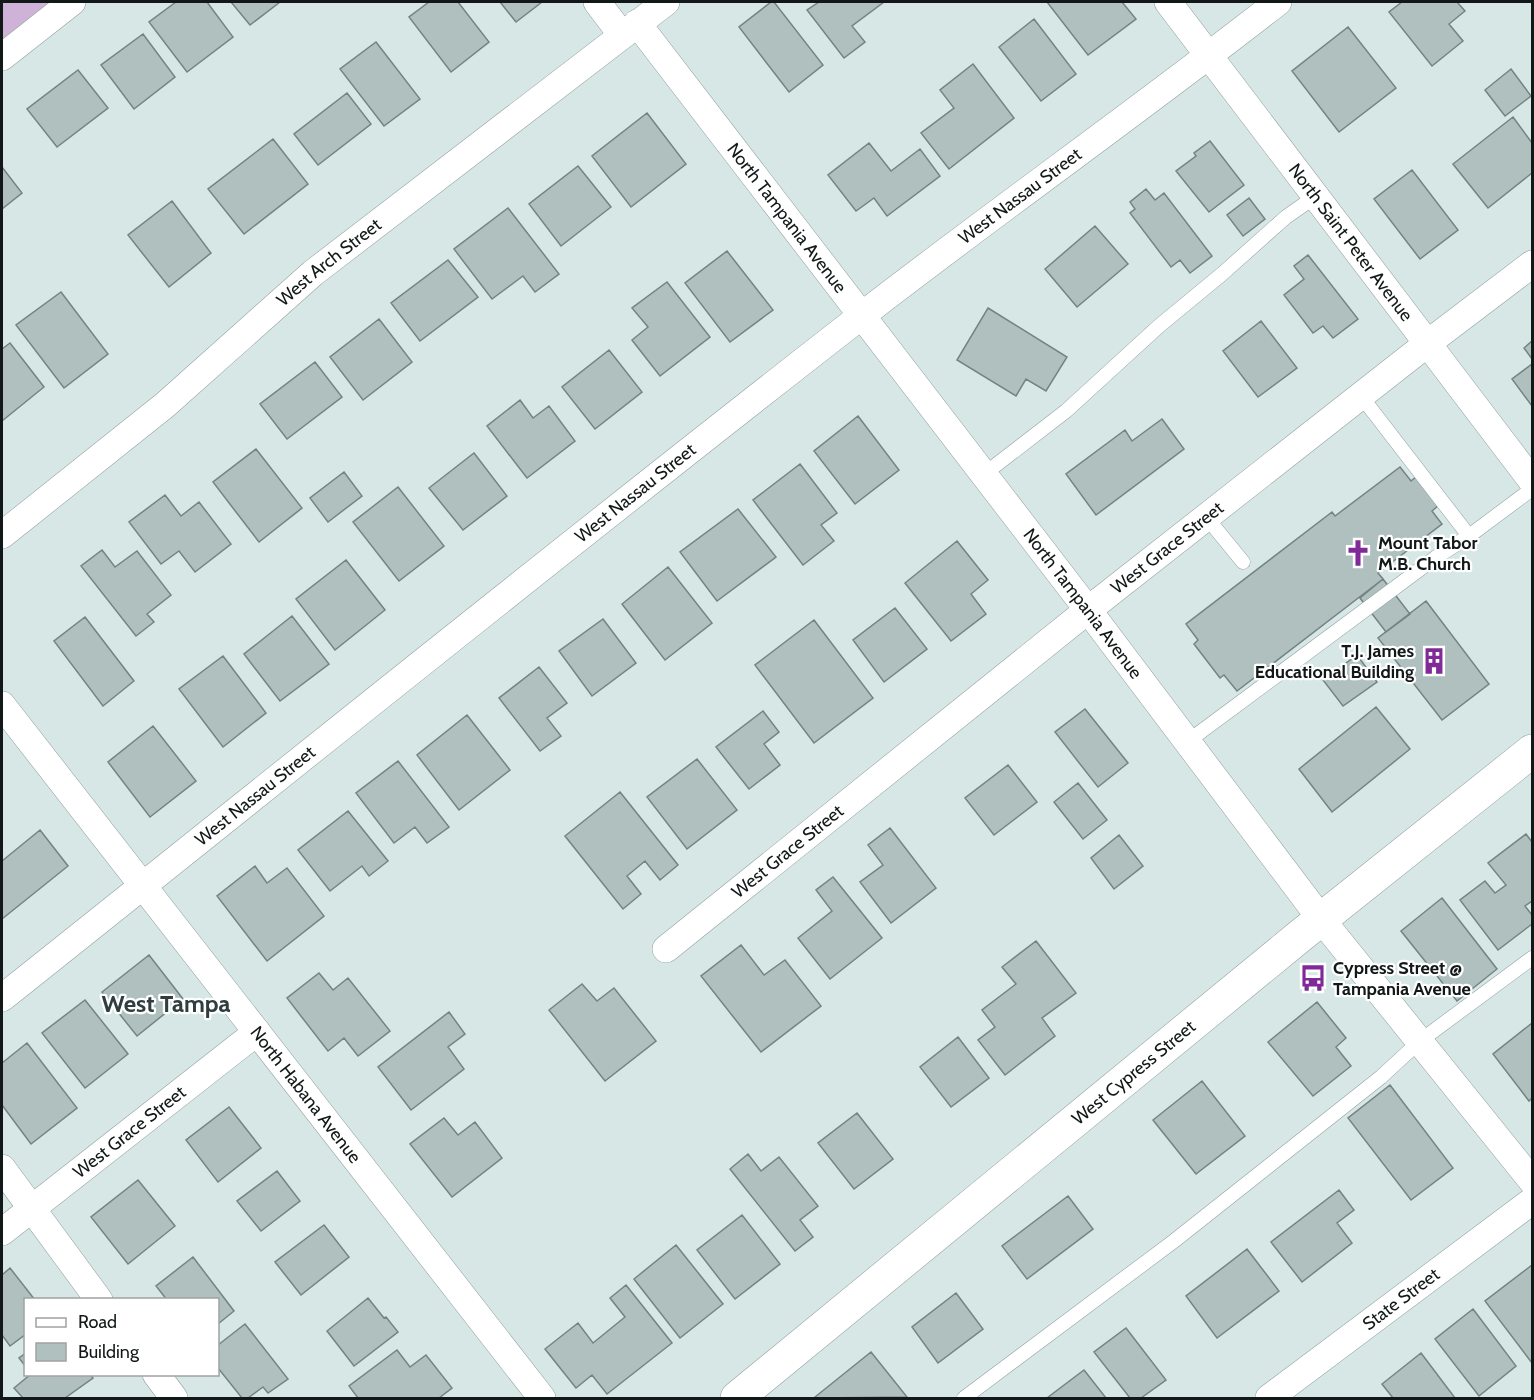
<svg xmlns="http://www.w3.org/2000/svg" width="1534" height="1400" font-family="Cabin,sans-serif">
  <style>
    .green { fill: #cfb2d8 }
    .building { fill: #afc0bf; stroke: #748383; stroke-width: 1.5 }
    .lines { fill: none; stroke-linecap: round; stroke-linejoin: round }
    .lane-casing { stroke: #91a1a0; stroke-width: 15 }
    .street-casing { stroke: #91a1a0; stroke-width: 28 }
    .secondary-casing { stroke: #91a1a0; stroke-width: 34 }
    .lane { stroke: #fff; stroke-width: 14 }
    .street { stroke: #fff; stroke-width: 27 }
    .secondary { stroke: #fff; stroke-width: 33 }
    .labels { text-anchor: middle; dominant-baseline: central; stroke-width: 4.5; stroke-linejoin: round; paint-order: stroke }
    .street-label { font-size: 18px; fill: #121818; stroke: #fff }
    .poi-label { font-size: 18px; font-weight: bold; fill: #121818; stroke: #fff; text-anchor: start }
    .district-label { font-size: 24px; font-weight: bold; fill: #303e3e; stroke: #fff }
  </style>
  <rect width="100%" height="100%" fill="#d6e7e6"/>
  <path class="green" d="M 2,2 L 51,2 L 2,40 Z"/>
  <path class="building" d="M 176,2 L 207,2 L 233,37 L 187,72 L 149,22 Z
    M 231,2 L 280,2 L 250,25 Z
    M 429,2 L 458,2 L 489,42 L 451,72 L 409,17 Z
    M 500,2 L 542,2 L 516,22 Z
    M 771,2 L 774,2 L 823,65 L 789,92 L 739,27 Z
    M 819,2 L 884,2 L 852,26 L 865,42 L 844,58 L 807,10 Z
    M 1047,2 L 1122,2 L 1136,19 L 1088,55 Z
    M 1402,2 L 1457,2 L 1465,11 L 1449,24 L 1463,41 L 1432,66 L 1389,12 Z
    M 1034,19 L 1076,74 L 1041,101 L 999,47 Z
    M 1348,27 L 1396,88 L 1339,132 L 1292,71 Z
    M 143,34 L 175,77 L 134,109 L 101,65 Z
    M 376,42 L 420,99 L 384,126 L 340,69 Z
    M 973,64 L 1014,118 L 949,169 L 921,133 L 954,108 L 940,90 Z
    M 1511,69 L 1531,96 L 1505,116 L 1485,90 Z
    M 78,70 L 108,108 L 57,147 L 27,109 Z
    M 347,93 L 371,124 L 318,165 L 294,134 Z
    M 647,113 L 686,164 L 631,207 L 592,156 Z
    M 1513,117 L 1532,143 L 1532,173 L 1488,208 L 1453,164 Z
    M 273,139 L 308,184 L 244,234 L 208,189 Z
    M 1210,141 L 1244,185 L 1209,212 L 1176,171 L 1196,156 L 1194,153 Z
    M 869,143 L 891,171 L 920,149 L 940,176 L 887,216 L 874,198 L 856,211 L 828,175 Z
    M 578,166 L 611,207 L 561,246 L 529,204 Z
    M 2,167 L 22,193 L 2,209 Z
    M 1412,170 L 1458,230 L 1420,259 L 1374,199 Z
    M 1146,189 L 1155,200 L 1164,193 L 1212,256 L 1190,273 L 1180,260 L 1171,267 L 1130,213 L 1135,209 L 1130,202 Z
    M 1249,198 L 1265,219 L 1243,236 L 1227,215 Z
    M 172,201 L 211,253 L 169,287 L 128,235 Z
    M 508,208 L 559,274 L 535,292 L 523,276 L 492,299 L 454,249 Z
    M 1095,226 L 1128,264 L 1077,307 L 1045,269 Z
    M 727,251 L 773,310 L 730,342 L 685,283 Z
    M 1308,255 L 1358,319 L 1333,338 L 1323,326 L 1313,333 L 1284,295 L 1304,279 L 1294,266 Z
    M 448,260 L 478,297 L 420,341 L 391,303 Z
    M 667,282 L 710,337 L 660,376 L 632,340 L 648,327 L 632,308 Z
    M 61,292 L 108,354 L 64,388 L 16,325 Z
    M 988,308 L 1067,357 L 1046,391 L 1026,379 L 1016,396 L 957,360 Z
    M 379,319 L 412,362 L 363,400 L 330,357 Z
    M 1261,321 L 1297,368 L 1258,397 L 1223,351 Z
    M 1532,341 L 1532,359 L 1524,348 Z
    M 10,343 L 44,387 L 2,421 L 2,349 Z
    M 609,350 L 642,392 L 595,429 L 562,387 Z
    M 315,362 L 342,397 L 287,439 L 260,404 Z
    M 1532,364 L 1532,406 L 1512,379 Z
    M 520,400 L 533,418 L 549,406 L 575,441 L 527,478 L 487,426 Z
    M 858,416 L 899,470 L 855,504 L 814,451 Z
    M 1162,419 L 1184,449 L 1096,515 L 1066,474 L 1125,430 L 1132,441 Z
    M 256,449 L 302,508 L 259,542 L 213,482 Z
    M 474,453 L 507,496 L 463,530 L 429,488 Z
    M 800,464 L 837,513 L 821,525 L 834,541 L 803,565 L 753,500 Z
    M 1400,467 L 1411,481 L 1417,476 L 1439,505 L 1432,511 L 1442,524 L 1378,573 L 1383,579 L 1237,691 L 1224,675 L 1220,678 L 1194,644 L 1198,640 L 1186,624 L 1332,512 L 1335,516 Z
    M 344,472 L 362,496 L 328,522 L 310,498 Z
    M 398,487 L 444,546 L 399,581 L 353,522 Z
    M 165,495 L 181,516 L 199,502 L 231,544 L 195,572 L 179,551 L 161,564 L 129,522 Z
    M 738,509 L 776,557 L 717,601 L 680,552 Z
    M 957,541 L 988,580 L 971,594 L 986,614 L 951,641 L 905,583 Z
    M 102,550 L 115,567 L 137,551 L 171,595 L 147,614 L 154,622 L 136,636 L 81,566 Z
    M 346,560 L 385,610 L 335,650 L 296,599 Z
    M 668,567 L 712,623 L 665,660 L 622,604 Z
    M 1383,579 L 1410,614 L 1386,632 L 1360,598 Z
    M 1426,601 L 1489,684 L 1442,720 L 1378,638 Z
    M 895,608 L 927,649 L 884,682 L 853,640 Z
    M 292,616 L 329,664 L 280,701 L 244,654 Z
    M 85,617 L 134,681 L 103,706 L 54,641 Z
    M 603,619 L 636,663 L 592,696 L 559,651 Z
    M 814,620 L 873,698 L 814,743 L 755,665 Z
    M 1357,655 L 1377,682 L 1343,706 L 1323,680 Z
    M 223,656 L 266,713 L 223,747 L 179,689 Z
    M 539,667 L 567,703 L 547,718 L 561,736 L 540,751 L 499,698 Z
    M 1376,707 L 1410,749 L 1332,812 L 1299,769 Z
    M 1085,709 L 1128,763 L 1098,787 L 1055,732 Z
    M 763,711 L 779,732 L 764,744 L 780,765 L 749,789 L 716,747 Z
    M 467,715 L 510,770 L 459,810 L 417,755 Z
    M 153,726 L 196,781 L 150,817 L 108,762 Z
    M 697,759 L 737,810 L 687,849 L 647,797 Z
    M 398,761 L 449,827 L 427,843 L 415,827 L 394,843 L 356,793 Z
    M 1008,765 L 1037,802 L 994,835 L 965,798 Z
    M 1078,783 L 1107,820 L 1083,839 L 1054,802 Z
    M 620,792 L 678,865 L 660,880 L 645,861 L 627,876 L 641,894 L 623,909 L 565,836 Z
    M 348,811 L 388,861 L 369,876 L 362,866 L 330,891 L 298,850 Z
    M 890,828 L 936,888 L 891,923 L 860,882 L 883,865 L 868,845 Z
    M 40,830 L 68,866 L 2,919 L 2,861 Z
    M 1526,834 L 1532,842 L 1532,901 L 1525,906 L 1532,915 L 1532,924 L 1498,950 L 1460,900 L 1485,881 L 1495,893 L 1506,885 L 1488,863 Z
    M 1119,835 L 1143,866 L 1114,889 L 1091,858 Z
    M 255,866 L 267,883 L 287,868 L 324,916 L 267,961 L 217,896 Z
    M 833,877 L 882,938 L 830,979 L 798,938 L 832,911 L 816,890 Z
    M 1442,898 L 1497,969 L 1457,1001 L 1401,931 Z
    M 1036,941 L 1076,993 L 1042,1018 L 1055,1036 L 1005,1075 L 978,1040 L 995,1027 L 982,1010 L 1016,984 L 1002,967 Z
    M 741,945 L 764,975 L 785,960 L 821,1006 L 761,1052 L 701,976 Z
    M 149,955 L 183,999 L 137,1036 L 102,992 Z
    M 319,973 L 333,990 L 348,978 L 390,1031 L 358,1056 L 344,1038 L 328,1051 L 287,998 Z
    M 582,984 L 597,1001 L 614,988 L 656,1041 L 605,1081 L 549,1010 Z
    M 85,1000 L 128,1054 L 85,1088 L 42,1033 Z
    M 1317,1002 L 1346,1038 L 1336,1047 L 1351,1066 L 1313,1096 L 1268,1042 Z
    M 449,1012 L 465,1034 L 448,1047 L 464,1069 L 411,1110 L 378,1067 Z
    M 1532,1023 L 1532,1098 L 1529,1101 L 1493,1054 Z
    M 958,1037 L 989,1078 L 951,1107 L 920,1067 Z
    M 27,1043 L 77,1108 L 31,1144 L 2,1105 L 2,1063 Z
    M 1202,1081 L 1245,1136 L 1196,1174 L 1153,1120 Z
    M 1390,1085 L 1453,1168 L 1411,1200 L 1348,1118 Z
    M 229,1107 L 261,1148 L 218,1182 L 186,1140 Z
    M 857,1113 L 893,1159 L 854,1189 L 818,1143 Z
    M 444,1118 L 458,1135 L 475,1122 L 502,1158 L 452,1197 L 410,1144 Z
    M 748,1154 L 761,1171 L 779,1157 L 818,1206 L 800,1220 L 813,1237 L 795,1251 L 730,1169 Z
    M 277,1171 L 300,1201 L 261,1231 L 237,1201 Z
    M 138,1180 L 175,1226 L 128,1264 L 91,1217 Z
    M 1339,1190 L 1354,1210 L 1337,1223 L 1352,1243 L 1302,1282 L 1271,1242 Z
    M 1068,1196 L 1093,1229 L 1027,1279 L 1002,1246 Z
    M 742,1215 L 780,1264 L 735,1299 L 697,1250 Z
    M 324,1225 L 349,1257 L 301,1295 L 275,1262 Z
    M 676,1245 L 723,1304 L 680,1338 L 634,1279 Z
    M 1247,1249 L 1279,1291 L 1217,1338 L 1186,1296 Z
    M 193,1257 L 234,1311 L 218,1324 L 218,1300 L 167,1300 L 156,1286 Z
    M 1532,1265 L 1532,1363 L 1485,1301 Z
    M 10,1268 L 35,1300 L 26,1300 L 26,1334 L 10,1346 L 2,1335 L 2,1275 Z
    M 626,1285 L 672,1343 L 607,1394 L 592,1375 L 576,1388 L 545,1349 L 578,1323 L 593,1343 L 625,1317 L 610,1298 Z
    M 956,1293 L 983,1329 L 938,1363 L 912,1327 Z
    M 368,1298 L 384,1318 L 386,1317 L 398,1332 L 354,1366 L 327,1331 Z
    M 1473,1309 L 1516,1366 L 1479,1396 L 1435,1339 Z
    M 245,1324 L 288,1379 L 268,1393 L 263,1387 L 248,1398 L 242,1398 L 218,1368 L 218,1345 Z
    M 1126,1328 L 1166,1380 L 1141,1398 L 1130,1398 L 1094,1352 Z
    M 397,1350 L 410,1367 L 426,1355 L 452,1388 L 439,1398 L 358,1398 L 349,1386 Z
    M 871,1352 L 907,1397 L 817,1398 L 815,1397 Z
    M 26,1353 L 26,1367 L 19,1358 Z
    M 1421,1353 L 1455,1398 L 1393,1398 L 1382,1384 Z
    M 1084,1370 L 1106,1398 L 1047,1398 Z
    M 31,1374 L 90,1374 L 93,1378 L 65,1398 L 23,1398 L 14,1388 Z"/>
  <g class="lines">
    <defs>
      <path id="lane" d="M 1361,396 L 1469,536
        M 983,475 L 1066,411 L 1159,326 L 1222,274 L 1286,217 L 1316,196
        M 1207,518 L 1243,562
        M 1187,742 L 1435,558 L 1469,536 L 1532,489
        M 964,1398 L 1174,1241 L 1381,1077 L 1420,1041 L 1532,958"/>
      <g id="street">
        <path d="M 597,2 L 622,35"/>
        <path id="s1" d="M 1168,2 L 1532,481"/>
        <path id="s2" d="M 637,23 L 1088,610 L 1321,919 L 1532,1181"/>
        <path d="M 2,57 L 72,2"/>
        <path id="s3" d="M 2,535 L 165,405 L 313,273 L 666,2"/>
        <path id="s4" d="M 2,705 L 542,1398"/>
        <path id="s5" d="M 666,949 L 1088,610 L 1428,343 L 1532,264"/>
        <path id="s6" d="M 2,998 C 286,772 569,543 856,320 C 995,212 1140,110 1278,2"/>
        <path d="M 2,1168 L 99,1300"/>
        <path id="s7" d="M 2,1232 L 257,1032"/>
        <path d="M 156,1374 L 174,1398"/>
        <path id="s8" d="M 1269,1398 L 1532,1201"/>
      </g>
      <g id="secondary">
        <path id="s9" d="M 737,1398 L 1300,936 L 1532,751"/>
      </g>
    </defs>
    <use href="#lane" class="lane-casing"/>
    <use href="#street" class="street-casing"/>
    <use href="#secondary" class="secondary-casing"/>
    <use href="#lane" class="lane"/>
    <use href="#street" class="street"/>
    <use href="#secondary" class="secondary"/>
  </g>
  <defs>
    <symbol id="church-bare" viewBox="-9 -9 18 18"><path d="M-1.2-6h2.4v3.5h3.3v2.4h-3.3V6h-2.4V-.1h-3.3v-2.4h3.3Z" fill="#802a98" stroke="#fff" stroke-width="2.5" paint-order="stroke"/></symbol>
    <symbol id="building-bare" viewBox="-9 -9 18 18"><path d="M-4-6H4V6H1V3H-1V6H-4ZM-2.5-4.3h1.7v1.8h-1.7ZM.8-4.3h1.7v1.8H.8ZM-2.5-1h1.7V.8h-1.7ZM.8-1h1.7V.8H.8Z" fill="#802a98" stroke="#fff" stroke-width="2.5" paint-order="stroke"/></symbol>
    <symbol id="bus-bare" viewBox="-9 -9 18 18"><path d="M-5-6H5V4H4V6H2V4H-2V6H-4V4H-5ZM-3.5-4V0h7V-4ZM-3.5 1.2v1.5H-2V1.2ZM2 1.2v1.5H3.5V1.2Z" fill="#802a98" stroke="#fff" stroke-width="2.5" paint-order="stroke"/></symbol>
  </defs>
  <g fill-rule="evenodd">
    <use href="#church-bare" x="1339" y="534" width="38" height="38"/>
    <use href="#building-bare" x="1415" y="642" width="38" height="38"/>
    <use href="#bus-bare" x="1294" y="959" width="38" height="38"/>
  </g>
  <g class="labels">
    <g class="street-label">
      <text stroke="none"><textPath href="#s6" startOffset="1296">West Nassau Street</textPath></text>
      <text stroke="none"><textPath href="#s2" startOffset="246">North Tampania Avenue</textPath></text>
      <text stroke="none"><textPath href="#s1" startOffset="302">North Saint Peter Avenue</textPath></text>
      <text stroke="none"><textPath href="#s3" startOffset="426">West Arch Street</textPath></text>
      <text stroke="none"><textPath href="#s6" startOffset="810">West Nassau Street</textPath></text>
      <text stroke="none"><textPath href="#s5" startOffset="642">West Grace Street</textPath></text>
      <text stroke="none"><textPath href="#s2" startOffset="732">North Tampania Avenue</textPath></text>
      <text stroke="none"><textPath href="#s6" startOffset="324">West Nassau Street</textPath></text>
      <text stroke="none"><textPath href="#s5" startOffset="156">West Grace Street</textPath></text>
      <text stroke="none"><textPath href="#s9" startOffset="513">West Cypress Street</textPath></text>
      <text stroke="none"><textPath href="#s4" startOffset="494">North Habana Avenue</textPath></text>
      <text stroke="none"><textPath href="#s7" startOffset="162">West Grace Street</textPath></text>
      <text stroke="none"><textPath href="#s8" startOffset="165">State Street</textPath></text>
    </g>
    <g class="poi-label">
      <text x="1378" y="543">Mount Tabor<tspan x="1378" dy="21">M.B. Church</tspan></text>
      <text x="1414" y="651" text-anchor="end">T.J. James<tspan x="1414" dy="21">Educational Building</tspan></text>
      <text x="1333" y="968">Cypress Street @<tspan x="1333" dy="21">Tampania Avenue</tspan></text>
    </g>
    <g class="district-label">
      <text x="166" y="1003">West Tampa</text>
    </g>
  </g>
  <rect width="1534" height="1400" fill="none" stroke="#121818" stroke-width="6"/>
  <rect x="24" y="1298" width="195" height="78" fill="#ffffff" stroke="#a0a3a3" stroke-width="1.5"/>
  <rect x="36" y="1318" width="30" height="9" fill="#ffffff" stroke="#a0a3a3" stroke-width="1.5"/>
  <text x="78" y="1328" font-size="18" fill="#121818">Road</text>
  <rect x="36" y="1343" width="30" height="18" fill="#afc0bf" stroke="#a0a3a3" stroke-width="1.5"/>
  <text x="78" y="1358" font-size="18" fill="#121818">Building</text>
</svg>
